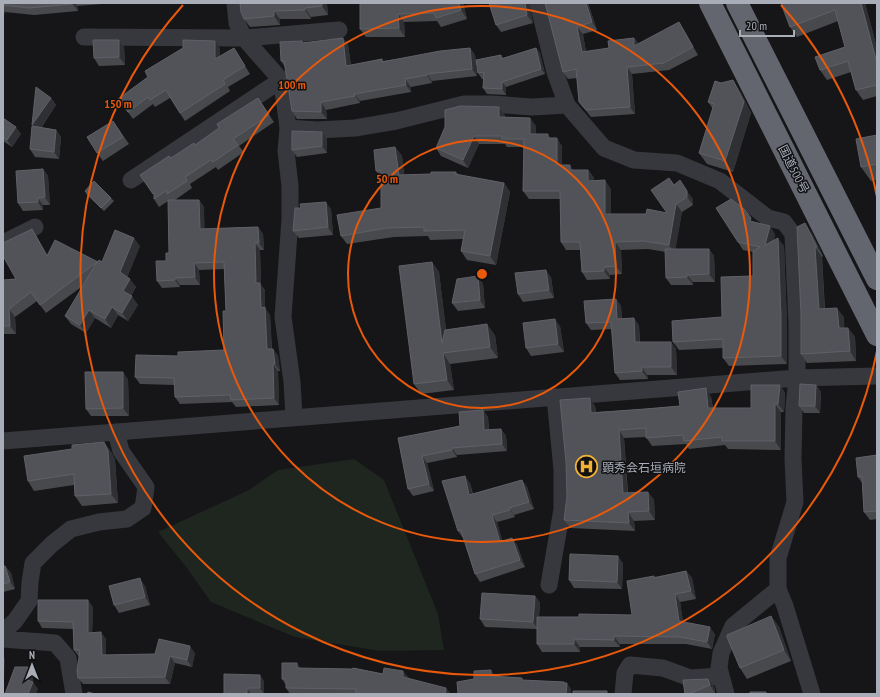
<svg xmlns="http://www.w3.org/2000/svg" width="880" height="697" font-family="'PT Sans Narrow','Noto Sans JP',sans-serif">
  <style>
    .green { fill: #1e261f }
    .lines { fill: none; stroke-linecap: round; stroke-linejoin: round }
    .street { stroke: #37383d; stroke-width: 17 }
    .highway { stroke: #63666e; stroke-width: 22 }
    .wall { fill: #47494d }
    .shaded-wall { fill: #2f3033 }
    .building { fill: #525359; stroke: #5f6168 }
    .ring { fill: none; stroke: #e8590c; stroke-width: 2 }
    .labels { text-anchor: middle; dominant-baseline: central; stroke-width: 3; stroke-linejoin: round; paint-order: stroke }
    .street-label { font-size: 12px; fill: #a8adb8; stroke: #111113 }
    .poi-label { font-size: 12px; fill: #a8adb8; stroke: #111113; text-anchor: start }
    .centre { fill: #e8590c; stroke: #111113; stroke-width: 2 }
    .ring-label { font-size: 12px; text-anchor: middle; font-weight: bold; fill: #e8590c; stroke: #111113; stroke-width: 3; stroke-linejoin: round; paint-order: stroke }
  </style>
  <rect width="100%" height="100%" fill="#161618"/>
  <path class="green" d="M 354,459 L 384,480 L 438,614 L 444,650 L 380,651 L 295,637 L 211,602 L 187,568 L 158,532 L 249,490 L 278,470 Z"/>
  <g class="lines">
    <path class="street" d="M 235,3 L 237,23 L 244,38 L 281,80 L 284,98 L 288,128 L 286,151 L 290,186 L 290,219 L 283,317 L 292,382 L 294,417
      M 538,3 L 555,72 L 567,105
      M 84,37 L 244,38 L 339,30
      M 288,128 L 317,130 L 355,128 L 396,121 L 464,104 L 492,104 L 532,107 L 567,105 L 604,148 L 634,160 L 677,163 L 720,181 L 768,218 L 784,222 L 793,234 L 797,324 L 797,378 L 794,407 L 793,459 L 795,502 L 778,558 L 778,589 L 733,626 L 721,653 L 719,668 L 726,694
      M 131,180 L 281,80
      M 3,243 L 35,227
      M 3,441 L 797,378 L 877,376
      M 549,585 L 562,509 L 562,470 L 555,397
      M 778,589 L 785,606 L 812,694
      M 3,632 L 15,621 L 29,601 L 30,582 L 33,563 L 52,544 L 71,529 L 99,522 L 127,519 L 143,508 L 146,487 L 121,451 L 116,432
      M 3,639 L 55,643 L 68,658 L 74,694
      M 623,694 L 625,673 L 630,665 L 663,668 L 690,678 L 721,676"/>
    <path class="highway" d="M 710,3 L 877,335
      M 737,3 L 877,279"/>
  </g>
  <path class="wall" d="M 3,3 L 102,3 L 102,4 L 77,6 L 78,11 L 34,15 L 5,12 L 3,17 Z
    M 240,3 L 354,3 L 327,4 L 328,15 L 311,17 L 311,19 L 280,19 L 280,25 L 250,27 L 244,19 Z
    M 360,3 L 463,3 L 467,19 L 441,27 L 437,21 L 404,22 L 405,37 L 366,37 L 360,29 Z
    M 489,3 L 529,3 L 533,23 L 501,32 L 496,25 Z
    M 545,3 L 588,3 L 597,30 L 583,34 L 586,52 L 609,48 L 634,38 L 639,44 L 684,30 L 698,55 L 669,70 L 632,74 L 635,114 L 591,117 L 579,102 L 577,78 L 568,79 L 563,72 Z
    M 781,3 L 865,3 L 877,48 L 877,96 L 863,100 L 856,90 L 851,72 L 827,80 L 820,70 L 845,47 L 838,21 L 797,37 L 790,27 Z
    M 343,38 L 348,45 L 351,65 L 382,59 L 383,61 L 470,48 L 475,55 L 477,76 L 432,81 L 432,83 L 411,87 L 411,92 L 360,101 L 360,103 L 326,110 L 327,119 L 297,119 L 292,111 L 285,67 L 281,61 L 302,41 L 303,43 Z
    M 119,40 L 124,47 L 125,65 L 99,66 L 94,58 Z
    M 220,48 L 220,56 L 234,48 L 250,74 L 228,87 L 230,91 L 185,121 L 170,98 L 155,107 L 153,104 L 133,119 L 118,99 Z
    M 536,48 L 540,53 L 545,74 L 506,87 L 506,95 L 487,94 L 483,88 L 484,79 L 482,79 L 478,73 L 501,55 L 503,58 Z
    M 740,91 L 751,113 L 733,172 L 707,164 L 699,153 L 713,109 L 708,102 Z
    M 51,98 L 56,105 L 41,128 L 56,130 L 61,137 L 59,159 L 35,157 L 30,149 L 33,127 L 32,125 Z
    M 258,98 L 274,122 L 239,146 L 244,152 L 218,170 L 216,167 L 190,184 L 192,188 L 175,200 L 199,200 L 204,207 L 204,229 L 258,227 L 263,234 L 264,250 L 260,250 L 261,285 L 265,290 L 265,308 L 270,315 L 272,349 L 273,349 L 278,356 L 280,371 L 278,371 L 279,405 L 236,407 L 232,402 L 180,404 L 175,397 L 175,385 L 140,384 L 135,377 L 178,356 L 224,350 L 226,311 L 224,269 L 199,270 L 200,285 L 180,285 L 180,287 L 162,288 L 157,281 L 169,253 L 168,201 L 159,207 L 154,199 L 171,158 L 195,145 L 219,128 Z
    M 505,115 L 505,117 L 536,126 L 536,134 L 551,138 L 562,146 L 562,165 L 573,170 L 588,170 L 594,178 L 594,181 L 611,189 L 611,214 L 646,214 L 667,213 L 674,185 L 693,199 L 693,205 L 682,212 L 675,249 L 709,249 L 714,256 L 715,282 L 693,282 L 693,285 L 671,285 L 666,278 L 666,252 L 648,249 L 621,250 L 622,274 L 610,275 L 610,279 L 587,280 L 582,272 L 580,250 L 566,250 L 561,242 L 560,199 L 529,199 L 523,191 L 524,147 L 507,147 L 505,144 L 479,144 L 468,168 L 441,156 L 436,148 Z
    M 3,118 L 21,134 L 12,147 L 3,141 Z
    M 118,128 L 129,144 L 103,161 L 97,153 Z
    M 322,132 L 327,139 L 327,153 L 297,157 L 292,150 Z
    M 877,135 L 877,180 L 871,181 L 861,167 Z
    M 395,147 L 402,156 L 404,175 L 431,174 L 456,172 L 459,175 L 504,183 L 510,192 L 496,265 L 467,260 L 461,251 L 463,239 L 430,240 L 428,236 L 394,237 L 347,244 L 341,236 L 381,208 L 381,177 L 376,171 Z
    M 43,169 L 48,176 L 50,205 L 43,205 L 43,210 L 23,211 L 18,203 Z
    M 85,191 L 111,198 L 114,201 L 104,211 L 87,195 Z
    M 331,209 L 333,235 L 299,238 L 293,231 Z
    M 753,222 L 775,234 L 774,240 L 784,246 L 787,324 L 787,364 L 729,366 L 723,358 L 723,348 L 679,350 L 673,342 L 722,317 L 753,276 L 753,252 L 743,250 L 738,242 Z
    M 32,229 L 37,237 L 47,255 L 102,262 L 140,246 L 127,277 L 136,287 L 131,296 L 138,305 L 128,321 L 118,315 L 111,328 L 95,318 L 86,333 L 71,324 L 65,316 L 84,285 L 46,313 L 37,301 L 15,317 L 16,334 L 3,334 L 3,280 L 16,279 Z
    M 811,232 L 823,256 L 822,257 L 825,309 L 844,317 L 844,328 L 848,328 L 855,337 L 856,361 L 807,363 L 801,354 Z
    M 432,262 L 439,272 L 446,330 L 495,335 L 498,358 L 450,364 L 454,390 L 421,394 L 414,384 Z
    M 478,276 L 483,284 L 485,308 L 458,311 L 452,303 Z
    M 551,277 L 554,298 L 523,302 L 518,294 Z
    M 616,299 L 621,306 L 622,319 L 634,318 L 639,326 L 640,342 L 671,342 L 676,349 L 677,375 L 647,375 L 648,379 L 620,380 L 615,373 L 612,329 L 591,330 L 586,323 Z
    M 560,326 L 564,352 L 531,356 L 526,348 Z
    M 128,379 L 129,416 L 91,416 L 86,409 Z
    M 780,385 L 785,393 L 784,412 L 781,412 L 781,450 L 728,449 L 725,445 L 689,449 L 686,444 L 652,446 L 646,437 L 624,438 L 628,493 L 648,492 L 654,500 L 655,520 L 634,521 L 635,531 L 570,528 L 564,520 L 595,406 L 596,412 L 645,409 L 680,406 L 711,397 L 713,408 L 751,408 Z
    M 816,385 L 821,392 L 820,413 L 804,413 L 799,406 Z
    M 483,410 L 488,417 L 489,430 L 501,429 L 506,436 L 507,451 L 457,455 L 457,457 L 427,463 L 434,491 L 413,496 L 408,489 L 398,438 L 460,426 Z
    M 104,442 L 111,452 L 115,460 L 118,503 L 82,506 L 75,496 L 74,485 L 34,491 L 28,481 L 72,449 Z
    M 877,455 L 877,519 L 870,520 L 864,512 L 862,483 L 858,477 Z
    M 522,480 L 527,487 L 534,509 L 514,515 L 515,517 L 497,522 L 502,541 L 512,538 L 517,545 L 525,567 L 480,582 L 475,574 L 463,538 L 458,531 L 470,483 L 473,494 Z
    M 623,563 L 622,589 L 574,588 L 569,580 Z
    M 3,566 L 5,566 L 11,573 L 15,589 L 3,592 Z
    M 686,571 L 692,578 L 696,599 L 680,602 L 683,622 L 715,634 L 712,649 L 686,644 L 620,644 L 620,647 L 580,647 L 580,652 L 542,652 L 537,644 L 537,629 L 485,627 L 480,619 L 535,596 L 540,603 L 539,617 L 579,617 L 632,615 L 654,576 L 654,577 Z
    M 145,586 L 150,605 L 119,613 L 114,605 Z
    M 93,607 L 92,633 L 106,639 L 106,655 L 155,654 L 195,653 L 192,667 L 175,663 L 170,684 L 83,684 L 78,678 L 79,657 L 74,650 L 73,629 L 42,628 L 38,621 Z
    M 771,616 L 779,627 L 791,661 L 747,679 L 740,668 Z
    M 301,669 L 383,674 L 408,678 L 451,694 L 290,694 L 286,688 L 286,685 L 282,679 Z
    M 708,679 L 714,686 L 715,693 L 712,694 L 685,694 Z
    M 264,681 L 264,694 L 224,694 Z"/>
  <path class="shaded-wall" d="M 72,3 L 75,3 L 77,6 L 78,11 Z
    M 322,3 L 326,3 L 327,4 L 328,15 L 322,6 Z
    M 459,3 L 463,3 L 467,19 L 461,10 Z
    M 525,3 L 529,3 L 533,23 L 527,15 Z
    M 586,3 L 588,3 L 597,30 L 592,22 Z
    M 861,3 L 865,3 L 877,48 L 877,63 Z
    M 305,8 L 311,17 L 311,19 L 305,10 Z
    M 3,9 L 5,12 L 3,17 Z
    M 274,11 L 280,19 L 280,25 L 274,16 Z
    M 398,14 L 404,22 L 405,37 L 399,28 Z
    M 679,22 L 684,30 L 698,55 L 693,47 Z
    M 577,27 L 583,34 L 587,60 L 582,52 Z
    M 343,38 L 348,45 L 352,73 L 346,66 Z
    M 634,38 L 640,45 L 634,46 Z
    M 119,40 L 124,47 L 125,65 L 119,57 Z
    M 215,41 L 220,48 L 220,66 L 215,59 Z
    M 470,48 L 475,55 L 477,76 L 472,69 Z
    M 536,48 L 540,53 L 545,74 L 541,69 Z
    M 627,67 L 632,74 L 635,114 L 630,107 Z
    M 427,74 L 432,81 L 432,83 L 427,75 Z
    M 405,79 L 411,87 L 411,92 L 406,85 Z
    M 733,80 L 740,91 L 751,113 L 733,172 L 725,161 Z
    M 502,82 L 506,87 L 506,95 L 502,89 Z
    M 354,94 L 360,101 L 360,103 L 355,96 Z
    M 51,98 L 56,105 L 37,133 L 32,125 Z
    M 321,102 L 326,110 L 327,119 L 321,112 Z
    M 499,107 L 505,115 L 504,125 L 499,117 Z
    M 530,118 L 536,126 L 536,142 L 530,134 Z
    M 16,127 L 21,134 L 12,147 L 7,140 Z
    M 56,130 L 61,137 L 59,159 L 54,152 Z
    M 322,132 L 327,139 L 327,153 L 322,146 Z
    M 548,134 L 553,142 L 548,138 Z
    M 474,136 L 479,144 L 468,168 L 463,160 Z
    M 557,138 L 562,146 L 562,173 L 557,165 Z
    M 395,147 L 402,156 L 405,184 L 399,175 Z
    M 570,165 L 575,173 L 570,170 Z
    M 43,169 L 48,176 L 50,205 L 45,197 Z
    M 588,170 L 594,178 L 594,189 L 588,181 Z
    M 605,180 L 611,189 L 611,222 L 605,214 Z
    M 504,183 L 510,192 L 496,265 L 490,256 Z
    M 687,191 L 693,199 L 693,205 L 687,197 Z
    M 38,198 L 43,205 L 43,210 L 38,202 Z
    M 199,200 L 204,207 L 205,236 L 200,229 Z
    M 326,202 L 331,209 L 333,235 L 328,227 Z
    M 676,204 L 682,212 L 675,253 L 669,245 Z
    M 805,223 L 811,232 L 823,256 L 817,247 Z
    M 770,226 L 775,234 L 771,253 L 765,245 Z
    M 258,227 L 263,234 L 264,250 L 259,243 Z
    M 32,229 L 37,237 L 53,264 L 47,256 Z
    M 134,238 L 140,246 L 126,281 L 120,272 Z
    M 778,238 L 784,246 L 787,324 L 787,364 L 781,356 Z
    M 615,242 L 621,250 L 622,274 L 616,266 Z
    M 255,243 L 260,250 L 261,285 L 265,290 L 265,308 L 270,315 L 272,356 L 267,349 L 256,283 Z
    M 815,247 L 822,257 L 825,318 L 819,309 Z
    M 709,249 L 714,256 L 715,282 L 709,274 Z
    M 432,262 L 439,272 L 449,353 L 442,343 Z
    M 194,263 L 199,270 L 200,285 L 195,277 Z
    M 604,267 L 610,275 L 610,279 L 604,271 Z
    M 546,270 L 551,277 L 554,298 L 549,290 Z
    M 687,275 L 693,282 L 693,285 L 687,277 Z
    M 478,276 L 483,284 L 485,308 L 480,300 Z
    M 175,278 L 180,285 L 180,287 L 175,280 Z
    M 130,279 L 136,287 L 129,299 L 123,291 Z
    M 132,296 L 138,305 L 128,321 L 122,313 Z
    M 616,299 L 621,306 L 622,326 L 617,319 Z
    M 112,307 L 118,315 L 111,328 L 105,319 Z
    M 837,308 L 844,317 L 845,338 L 839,328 Z
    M 9,309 L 15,317 L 16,334 L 10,326 Z
    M 89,310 L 95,318 L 86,333 L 80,325 Z
    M 634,318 L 639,326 L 640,350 L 635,342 Z
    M 555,319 L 560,326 L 564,352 L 558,344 Z
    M 487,324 L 495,335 L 498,358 L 490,347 Z
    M 848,328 L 855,337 L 856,361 L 850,351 Z
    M 671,342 L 676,349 L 677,375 L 671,367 Z
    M 273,349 L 278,356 L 280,371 L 275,364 Z
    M 443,353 L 450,364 L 454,390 L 447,380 Z
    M 273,364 L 278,371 L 279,405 L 274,398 Z
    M 642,367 L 647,375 L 648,379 L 642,371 Z
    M 123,372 L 128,379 L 129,416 L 123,408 Z
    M 780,385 L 785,393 L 784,412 L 778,404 Z
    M 816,385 L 821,392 L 820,413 L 815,406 Z
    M 706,388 L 711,397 L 714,416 L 708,408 Z
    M 590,398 L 595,406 L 596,421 L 591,413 Z
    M 775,404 L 781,412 L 781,450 L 775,441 Z
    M 483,410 L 488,417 L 489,437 L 484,430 Z
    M 501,429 L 506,436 L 507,451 L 502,444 Z
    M 619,430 L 624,438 L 628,502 L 623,493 Z
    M 104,442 L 111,452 L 115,460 L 118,503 L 111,494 Z
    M 452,448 L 457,455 L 457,457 L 452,450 Z
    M 422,456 L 427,463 L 434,491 L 429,484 Z
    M 465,476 L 470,483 L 474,502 L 469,495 Z
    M 522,480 L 527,487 L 534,509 L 529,502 Z
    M 648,492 L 654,500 L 655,520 L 649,511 Z
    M 509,508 L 514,515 L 515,517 L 510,510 Z
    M 628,512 L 634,521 L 635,531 L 629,523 Z
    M 492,515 L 497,522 L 505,549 L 500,542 Z
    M 512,538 L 517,545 L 525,567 L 520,560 Z
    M 618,556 L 623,563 L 622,589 L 617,582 Z
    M 5,566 L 11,573 L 15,589 L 10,582 Z
    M 686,571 L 692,578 L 696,599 L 691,591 Z
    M 140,578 L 145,586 L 150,605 L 145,597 Z
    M 675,594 L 680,602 L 684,628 L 679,621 Z
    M 535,596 L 540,603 L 538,629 L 533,622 Z
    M 88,600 L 93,607 L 92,640 L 88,633 Z
    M 771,616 L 779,627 L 791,661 L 784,650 Z
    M 710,627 L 715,634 L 712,649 L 707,642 Z
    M 101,632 L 106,639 L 106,662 L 102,655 Z
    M 614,636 L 620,644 L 620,647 L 614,640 Z
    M 574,639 L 580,647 L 580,652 L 574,644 Z
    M 190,646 L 195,653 L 192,667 L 187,660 Z
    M 3,656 L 5,659 L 4,678 L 3,676 Z
    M 170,656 L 175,663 L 170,684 L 165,677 Z
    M 297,663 L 302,670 L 297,668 Z
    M 28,667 L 33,675 L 33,682 L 38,689 L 36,694 L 28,694 L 27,680 Z
    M 491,670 L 495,676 L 496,683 L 491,676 Z
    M 403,671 L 409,678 L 403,677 Z
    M 260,675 L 264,681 L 264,694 L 260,688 Z
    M 708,679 L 714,686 L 715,693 L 710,685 Z
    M 564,682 L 567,685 L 567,683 L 571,689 L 571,694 L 566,694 Z
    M 247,688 L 251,694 L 247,694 Z
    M 446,688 L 451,694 L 445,694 Z"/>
  <path class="building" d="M 3,3 L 72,3 L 72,4 L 29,8 L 3,5 Z
    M 240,3 L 322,3 L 322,6 L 305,8 L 305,10 L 274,11 L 274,16 L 244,19 L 241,12 Z
    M 360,3 L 459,3 L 461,10 L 436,18 L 434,13 L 398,14 L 399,28 L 360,29 Z
    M 489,3 L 525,3 L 527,15 L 496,25 Z
    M 545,3 L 586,3 L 592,22 L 577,27 L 582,52 L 609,48 L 608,41 L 634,38 L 634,46 L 679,22 L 693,47 L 664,63 L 627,67 L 630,107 L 586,110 L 579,102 L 576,69 L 563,72 Z
    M 781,3 L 861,3 L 877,63 L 877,85 L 856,90 L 848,61 L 820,70 L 815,57 L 845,47 L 835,10 L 790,27 Z
    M 343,38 L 346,66 L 382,59 L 382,62 L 440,51 L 470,48 L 472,69 L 427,74 L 427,75 L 405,79 L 406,85 L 354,94 L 355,96 L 321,102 L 321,112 L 292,111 L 284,61 L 281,61 L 280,42 L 302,41 L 302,43 Z
    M 93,40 L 119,40 L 119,57 L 94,58 Z
    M 183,40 L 215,41 L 215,59 L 234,48 L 245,66 L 223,80 L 225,84 L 180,113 L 166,90 L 150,100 L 148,97 L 128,112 L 118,99 L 148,77 L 145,71 L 183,48 Z
    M 536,48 L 541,69 L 502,82 L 502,89 L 483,88 L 484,72 L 478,73 L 476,60 L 501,55 L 501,59 Z
    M 733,80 L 744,102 L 725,161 L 699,153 L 714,104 L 708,102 L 715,81 L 721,83 Z
    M 36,87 L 51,98 L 32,125 Z
    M 258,98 L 269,115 L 233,139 L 238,145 L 213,162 L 211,160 L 185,177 L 187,181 L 167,194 L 167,190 L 154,199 L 154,193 L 153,194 L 140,175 L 169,156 L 171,158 L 194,143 L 195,145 L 219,128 L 217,124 Z
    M 460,106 L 499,107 L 499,117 L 530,118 L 530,134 L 548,134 L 548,138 L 557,138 L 557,165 L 570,165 L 570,170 L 588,170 L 588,181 L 605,180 L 605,214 L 646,214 L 647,209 L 667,213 L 651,190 L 669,178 L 674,185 L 680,180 L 687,191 L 687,197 L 676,204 L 669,245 L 643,241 L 615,242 L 616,266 L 604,267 L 604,271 L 582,272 L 580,242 L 561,242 L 560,191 L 523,191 L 524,139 L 502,139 L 502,136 L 474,136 L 463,160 L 436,148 L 445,127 L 445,110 Z
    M 3,118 L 16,127 L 7,140 L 3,137 Z
    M 113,121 L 123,137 L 97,153 L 87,137 Z
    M 32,126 L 56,130 L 54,152 L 30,149 Z
    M 292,131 L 322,132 L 322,146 L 292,150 Z
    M 877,135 L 877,164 L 861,167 L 856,139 Z
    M 395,147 L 399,175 L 431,174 L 431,172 L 456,172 L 455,174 L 504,183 L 490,256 L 461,251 L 465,230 L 424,231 L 424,227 L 387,228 L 341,236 L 337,215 L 381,208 L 381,170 L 376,171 L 374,150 Z
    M 43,169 L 45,197 L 38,198 L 38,202 L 18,203 L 16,171 Z
    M 94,181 L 111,198 L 101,208 L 85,191 Z
    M 731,199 L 744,209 L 751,218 L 750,221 L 770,226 L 765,245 L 778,238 L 781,316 L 781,356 L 723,358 L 723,339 L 673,342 L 672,321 L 722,317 L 721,277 L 753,276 L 753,251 L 760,247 L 738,242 L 716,208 Z
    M 168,200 L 199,200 L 200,229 L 258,227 L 259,243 L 255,243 L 256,283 L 260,283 L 261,308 L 265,307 L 267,349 L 273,349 L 275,364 L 273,364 L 274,398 L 231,400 L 230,395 L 175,397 L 174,378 L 135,377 L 136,355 L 178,356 L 178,352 L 224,350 L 223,311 L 226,311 L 224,262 L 194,263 L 195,277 L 175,278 L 175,280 L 157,281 L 156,261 L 166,261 L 166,253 L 169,253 Z
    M 326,202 L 328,227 L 293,231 L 295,208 L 301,208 L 300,204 Z
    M 805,223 L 817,247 L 815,247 L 819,309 L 837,308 L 839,328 L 848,328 L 850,351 L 801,354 L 801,314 L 797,227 Z
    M 32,229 L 47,256 L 55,240 L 98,262 L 99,260 L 102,262 L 115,230 L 134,238 L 120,272 L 130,279 L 123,291 L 132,296 L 122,313 L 112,307 L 105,319 L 89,310 L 80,325 L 65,316 L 97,262 L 40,305 L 31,292 L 9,309 L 10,326 L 3,326 L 3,280 L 16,279 L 3,256 L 3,243 Z
    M 665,249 L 709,249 L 709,274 L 687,275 L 687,277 L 666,278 Z
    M 432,262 L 442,343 L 445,330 L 487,324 L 490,347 L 443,353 L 447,380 L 414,384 L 399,266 Z
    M 546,270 L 549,290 L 518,294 L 515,273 Z
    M 478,276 L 480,300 L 452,303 L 457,279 Z
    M 616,299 L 617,319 L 634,318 L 635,342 L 671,342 L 671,367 L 642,367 L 642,371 L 615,373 L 611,322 L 586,323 L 584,301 Z
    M 555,319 L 558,344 L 526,348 L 523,323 Z
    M 85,372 L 123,372 L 123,408 L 86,409 Z
    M 800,384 L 816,385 L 815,406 L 799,406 Z
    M 751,385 L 780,385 L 778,404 L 775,404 L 775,441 L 722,441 L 722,437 L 684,441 L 683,435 L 646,438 L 646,428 L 619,430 L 623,493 L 648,492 L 649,511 L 628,512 L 629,523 L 564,520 L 567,496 L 566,462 L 560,400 L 590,398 L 591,413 L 645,409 L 680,406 L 678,392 L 706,388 L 708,408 L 751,408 Z
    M 483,410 L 484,430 L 501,429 L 502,444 L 452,448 L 452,450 L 422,456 L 429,484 L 408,489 L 398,438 L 460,426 L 459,412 Z
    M 104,442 L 108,451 L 111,494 L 75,496 L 74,474 L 28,481 L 24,456 L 72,449 L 72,445 Z
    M 877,455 L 877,511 L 864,512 L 862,476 L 858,477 L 856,458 Z
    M 465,476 L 469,495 L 522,480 L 529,502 L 509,508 L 510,510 L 492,515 L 500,542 L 512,538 L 520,560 L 475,574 L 461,530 L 458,531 L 442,481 Z
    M 570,554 L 618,556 L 617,582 L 569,580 Z
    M 3,566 L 5,566 L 10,582 L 3,584 Z
    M 686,571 L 691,591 L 675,594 L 679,621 L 710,627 L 707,642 L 680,637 L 614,636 L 614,640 L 574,639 L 574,644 L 537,644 L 537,617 L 579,617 L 579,614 L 632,615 L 627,581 L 654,576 L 654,578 Z
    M 140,578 L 145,597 L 114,605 L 109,586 Z
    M 482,593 L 535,596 L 533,622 L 480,619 Z
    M 38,600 L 88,600 L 88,633 L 101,632 L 102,655 L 155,654 L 159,639 L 190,646 L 187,660 L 170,656 L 165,677 L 78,678 L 77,671 L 80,650 L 74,650 L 73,622 L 38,621 Z
    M 771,616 L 784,650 L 740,668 L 727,637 L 727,635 Z
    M 282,663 L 297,663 L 297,668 L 352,669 L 353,668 L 383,674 L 384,668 L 403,671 L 403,677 L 446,688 L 445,694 L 356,694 L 356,689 L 286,688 L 286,679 L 282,679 Z
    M 15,667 L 28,667 L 27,680 L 33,682 L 28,694 L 5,694 Z
    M 491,670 L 491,676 L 522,678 L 522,680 L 564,682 L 564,683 L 567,683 L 566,694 L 458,694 L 457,682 L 474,679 L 474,671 Z
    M 224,674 L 260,675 L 260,688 L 247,688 L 247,694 L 224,694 Z
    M 708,679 L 710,685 L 688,694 L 685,694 L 683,680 Z
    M 573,691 L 607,691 L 607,694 L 573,694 Z
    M 88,692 L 95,694 L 87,694 Z
    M 750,692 L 766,692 L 766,694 L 774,694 L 750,694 Z"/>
  <g class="ring">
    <circle cx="482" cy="274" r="134"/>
    <circle cx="482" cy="274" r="268"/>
    <path d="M877 351A402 402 0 1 1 183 5M781 5A402 402 0 0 1 877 197"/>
  </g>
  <defs>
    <symbol id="hospital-ring" viewBox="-11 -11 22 22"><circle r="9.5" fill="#111113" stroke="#f2b134" stroke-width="1.5"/><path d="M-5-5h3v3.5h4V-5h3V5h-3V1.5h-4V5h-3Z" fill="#f2b134"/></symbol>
  </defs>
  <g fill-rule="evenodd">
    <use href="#hospital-ring" x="574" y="454" width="25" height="25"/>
  </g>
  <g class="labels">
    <g class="street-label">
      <text transform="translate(794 169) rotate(63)">国道500号</text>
    </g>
    <g class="poi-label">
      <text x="602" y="467">顕秀会石垣病院</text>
    </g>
  </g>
  <circle cx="482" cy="274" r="6" class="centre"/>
  <g class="ring-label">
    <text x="292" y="89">100 m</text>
    <text x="118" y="108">150 m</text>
    <text x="387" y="183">50 m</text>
  </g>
  <rect width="880" height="697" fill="none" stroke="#a8adb8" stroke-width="8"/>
  <g transform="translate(32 665)" stroke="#111113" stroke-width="3" paint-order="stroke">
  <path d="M0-3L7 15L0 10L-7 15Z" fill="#a8adb8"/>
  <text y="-6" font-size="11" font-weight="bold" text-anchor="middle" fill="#a8adb8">N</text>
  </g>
  <path d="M740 30v6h54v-6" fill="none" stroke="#a8adb8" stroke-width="2"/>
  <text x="746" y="30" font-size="12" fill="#a8adb8" stroke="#111113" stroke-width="3" paint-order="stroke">20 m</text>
</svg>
